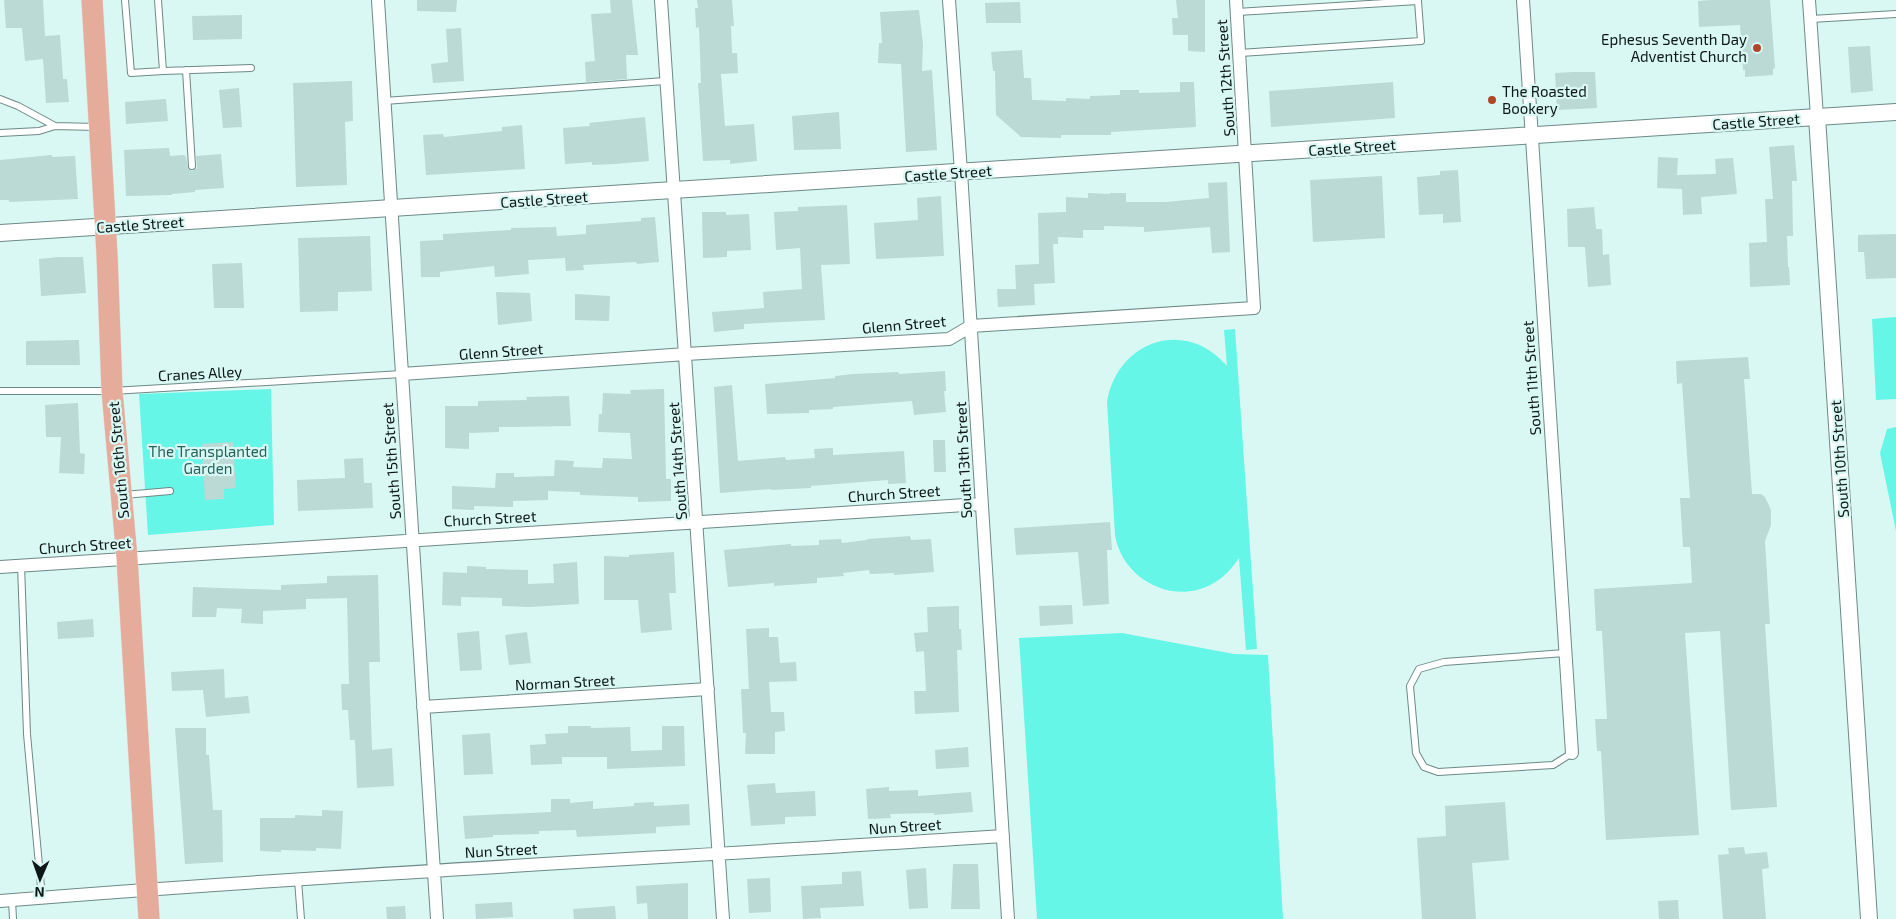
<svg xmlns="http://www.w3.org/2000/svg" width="1896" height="919" font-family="'Exo 2',sans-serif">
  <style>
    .green { fill: #65f6e8 }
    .building { fill: #bbd9d5 }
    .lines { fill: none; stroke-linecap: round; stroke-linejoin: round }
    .service-casing { stroke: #6d8986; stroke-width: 8 }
    .minor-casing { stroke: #6d8986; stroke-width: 14 }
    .tertiary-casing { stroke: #6d8986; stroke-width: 18 }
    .primary-casing { stroke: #dddfde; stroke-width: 22 }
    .service { stroke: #fff; stroke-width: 6 }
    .minor { stroke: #fff; stroke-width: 12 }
    .tertiary { stroke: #fff; stroke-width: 16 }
    .primary { stroke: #e6ac9b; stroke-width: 21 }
    .poi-dot { fill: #af4727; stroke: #d9f8f3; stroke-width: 2 }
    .labels { text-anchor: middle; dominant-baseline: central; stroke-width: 4.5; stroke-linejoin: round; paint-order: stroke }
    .poi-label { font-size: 15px; fill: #0c1716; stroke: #d9f8f3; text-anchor: end }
    .street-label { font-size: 15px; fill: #0c1716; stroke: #d9f8f3 }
    .park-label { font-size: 15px; fill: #26625d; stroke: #d9f8f3 }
  </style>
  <rect width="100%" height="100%" fill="#d9f8f3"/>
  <path class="green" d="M 1896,317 L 1896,399 L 1876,400 L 1872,319 Z
    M 1235,329 L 1257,649 L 1246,650 L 1239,558 C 1232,568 1224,578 1212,584 C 1173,606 1122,579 1115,535 L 1107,402 C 1117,341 1185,317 1227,366 L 1224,330 Z
    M 271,389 L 274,525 L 148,535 L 139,394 Z
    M 1896,427 L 1896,531 L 1880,453 L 1887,429 Z
    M 1122,633 L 1234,654 L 1268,655 L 1283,919 L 1037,919 L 1019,638 Z"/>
  <path class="building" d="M 4,0 L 43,0 L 45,36 L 60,35 L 63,79 L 67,79 L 69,102 L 46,103 L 43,59 L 25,61 L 22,28 L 6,28 Z
    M 417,0 L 457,0 L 456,12 L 417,11 Z
    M 610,0 L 632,0 L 638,55 L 626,55 L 627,79 L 586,82 L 585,62 L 595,61 L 591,14 L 611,13 Z
    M 697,0 L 732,0 L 734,26 L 731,26 L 732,53 L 737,53 L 738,73 L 721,74 L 725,126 L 754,124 L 757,161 L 730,164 L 730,160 L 703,161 L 698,83 L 701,83 L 699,27 L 696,28 L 695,8 L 698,8 Z
    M 1176,0 L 1205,0 L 1205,52 L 1188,51 L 1188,35 L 1173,35 L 1172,18 L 1178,18 Z
    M 1712,0 L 1770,0 L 1775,68 L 1773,69 L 1773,75 L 1745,77 L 1745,70 L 1743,70 L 1740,25 L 1699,27 L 1698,1 Z
    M 1020,2 L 1021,23 L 986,23 L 985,3 Z
    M 919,10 L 923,44 L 922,71 L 932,70 L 937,150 L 906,152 L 901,64 L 878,63 L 879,43 L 882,43 L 880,12 Z
    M 242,15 L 242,39 L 193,40 L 192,16 Z
    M 461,28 L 464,81 L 433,83 L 431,64 L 448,62 L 446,29 Z
    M 1870,46 L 1873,91 L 1851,93 L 1848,47 Z
    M 1022,50 L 1024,78 L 1031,78 L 1032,100 L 1066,101 L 1066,98 L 1090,99 L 1090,96 L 1120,95 L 1120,90 L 1139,90 L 1139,93 L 1180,92 L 1180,82 L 1194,82 L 1196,127 L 1111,132 L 1111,135 L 1061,135 L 1061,138 L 1021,137 L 996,115 L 995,71 L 993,71 L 991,52 Z
    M 1573,72 L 1595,72 L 1597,108 L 1557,110 L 1555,73 Z
    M 352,81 L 353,121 L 345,122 L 347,185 L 296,187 L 293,83 Z
    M 1393,82 L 1395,118 L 1271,127 L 1269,91 Z
    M 239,88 L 242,127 L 223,128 L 219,90 Z
    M 166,99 L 168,121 L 126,124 L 125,102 Z
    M 839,112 L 841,149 L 794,150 L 792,116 Z
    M 645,117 L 649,161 L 615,164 L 592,165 L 592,162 L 565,164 L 563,128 L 590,126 L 589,123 Z
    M 522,125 L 525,169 L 426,175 L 423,135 L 443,134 L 444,137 L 502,131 L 502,127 Z
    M 1794,145 L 1797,181 L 1792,181 L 1793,236 L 1787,236 L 1788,267 L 1789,267 L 1790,285 L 1750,287 L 1749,243 L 1767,242 L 1765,199 L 1773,199 L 1769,147 Z
    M 169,148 L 170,156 L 184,155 L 186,157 L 188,168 L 192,171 L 197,168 L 196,156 L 221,154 L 224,188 L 195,190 L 195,192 L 172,194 L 172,195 L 126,196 L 124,150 Z
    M 52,155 L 52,157 L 75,156 L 78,199 L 9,202 L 9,200 L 0,200 L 0,160 Z
    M 1658,157 L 1678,158 L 1677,175 L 1716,174 L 1715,159 L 1733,158 L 1737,194 L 1701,197 L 1702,214 L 1683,215 L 1682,189 L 1657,188 Z
    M 1458,170 L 1461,222 L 1443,223 L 1443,214 L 1419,215 L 1417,177 L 1440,175 L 1440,171 Z
    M 1382,176 L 1385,238 L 1313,242 L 1310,180 Z
    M 1227,182 L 1230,252 L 1212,253 L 1210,227 L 1144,232 L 1144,227 L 1104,226 L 1104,230 L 1083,230 L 1083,238 L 1058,237 L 1058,244 L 1053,244 L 1055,283 L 1034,284 L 1035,305 L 998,307 L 997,289 L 1016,289 L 1015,265 L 1039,264 L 1038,213 L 1066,212 L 1066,197 L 1088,198 L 1088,193 L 1110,194 L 1110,193 L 1126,193 L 1126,202 L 1165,202 L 1209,198 L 1208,183 Z
    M 941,196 L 944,256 L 876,259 L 874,223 L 918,220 L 917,198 Z
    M 847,205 L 850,264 L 821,265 L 825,320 L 744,324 L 744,329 L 714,332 L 712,312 L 764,308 L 763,292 L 802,289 L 800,248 L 776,250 L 774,212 L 798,211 L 798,207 Z
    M 1594,207 L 1596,229 L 1602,229 L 1603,255 L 1609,254 L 1611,285 L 1588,287 L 1585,247 L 1568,247 L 1567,209 Z
    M 702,212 L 726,212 L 726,215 L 749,214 L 751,250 L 727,251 L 727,257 L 703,258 Z
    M 655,217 L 659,262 L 637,264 L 636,262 L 583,265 L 584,270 L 566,271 L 565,258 L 528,260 L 529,274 L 495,277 L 494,266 L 440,272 L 440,277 L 421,277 L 420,241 L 443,240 L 443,234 L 511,230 L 511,228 L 556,227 L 557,236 L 586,234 L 586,225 L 641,221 L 641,218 Z
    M 1896,234 L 1896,278 L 1866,279 L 1864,252 L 1858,252 L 1858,235 Z
    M 370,236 L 372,291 L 338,292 L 338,311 L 300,312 L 298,238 Z
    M 59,257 L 83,257 L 86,293 L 41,296 L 39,259 Z
    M 242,263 L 244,308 L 214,308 L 212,264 Z
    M 496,292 L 530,293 L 532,321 L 498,325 Z
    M 575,294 L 610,296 L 609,321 L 575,320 Z
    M 79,340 L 80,365 L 26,365 L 26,341 Z
    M 1748,357 L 1750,379 L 1744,379 L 1752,494 L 1761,494 L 1765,497 L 1771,510 L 1771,525 L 1765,541 L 1770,624 L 1765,624 L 1777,807 L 1731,810 L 1720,631 L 1685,633 L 1699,835 L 1606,840 L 1601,751 L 1597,751 L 1595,719 L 1607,719 L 1602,631 L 1596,631 L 1594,589 L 1692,583 L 1690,547 L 1683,547 L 1680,498 L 1690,498 L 1682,383 L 1677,384 L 1676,361 Z
    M 945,371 L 946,391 L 944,391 L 946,412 L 914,415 L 912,401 L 833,407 L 833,409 L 809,410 L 809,413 L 767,414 L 765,384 L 835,378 L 835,376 L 853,374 L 898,372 L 899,374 Z
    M 732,385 L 738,461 L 785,457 L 786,460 L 815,458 L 814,449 L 833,448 L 833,455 L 904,451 L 906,483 L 888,484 L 888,480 L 811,486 L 811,488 L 771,490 L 771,489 L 720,493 L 714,387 Z
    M 664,389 L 666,479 L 671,479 L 671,501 L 638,502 L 638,497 L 580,495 L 580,492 L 548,491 L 548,500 L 513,501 L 513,507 L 474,506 L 474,510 L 452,509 L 452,486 L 495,488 L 496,473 L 514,473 L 514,477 L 554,476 L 555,460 L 574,461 L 573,467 L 602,468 L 603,458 L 632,459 L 630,433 L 598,432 L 599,414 L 602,414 L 603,393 L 631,394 L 630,390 Z
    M 569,396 L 571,426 L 499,427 L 499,432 L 469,433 L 469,449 L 445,448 L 445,406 L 478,406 L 478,401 L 527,400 L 526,397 Z
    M 78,403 L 80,453 L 85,454 L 84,474 L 59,473 L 61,437 L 46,437 L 45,405 Z
    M 933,440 L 945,440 L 946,472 L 934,472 Z
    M 233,442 L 236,488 L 224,489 L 224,499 L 205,500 L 202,444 Z
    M 363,458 L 364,483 L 372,483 L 373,508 L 298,511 L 297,480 L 345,478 L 344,459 Z
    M 1110,522 L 1112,550 L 1107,550 L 1109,604 L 1083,606 L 1078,552 L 1016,555 L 1014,528 Z
    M 910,536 L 911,540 L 931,539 L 934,572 L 894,575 L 894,573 L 870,574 L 869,570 L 843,573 L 844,576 L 817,578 L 817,583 L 774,586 L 774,583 L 728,587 L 724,550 L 791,544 L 791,546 L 819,545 L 819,540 L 841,539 L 842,543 L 867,540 L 867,539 Z
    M 674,552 L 676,593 L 669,593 L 672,630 L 641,633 L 638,600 L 604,600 L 604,556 L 629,557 L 629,555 Z
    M 577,562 L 579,604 L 529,607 L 502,606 L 502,598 L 461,597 L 461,606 L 442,605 L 443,572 L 467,573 L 467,566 L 486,567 L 486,569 L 528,570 L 528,584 L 554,583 L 553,564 Z
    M 378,575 L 380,662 L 369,662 L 372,750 L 392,748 L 394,786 L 357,788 L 355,740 L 350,740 L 348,710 L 342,710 L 341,684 L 349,684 L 347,598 L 306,599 L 306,609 L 263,611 L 263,624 L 241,623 L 242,609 L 217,608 L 216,617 L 192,617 L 193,587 L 281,590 L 281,585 L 327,583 L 327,576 Z
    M 1072,605 L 1073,624 L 1040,626 L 1039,606 Z
    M 959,606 L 959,629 L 961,629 L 962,650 L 957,650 L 959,712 L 915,714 L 914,691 L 926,691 L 924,651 L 916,652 L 914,633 L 928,632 L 927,607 Z
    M 93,619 L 94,637 L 58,639 L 57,622 Z
    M 769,628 L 769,637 L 778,637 L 780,663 L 796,662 L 797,681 L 769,682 L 771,712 L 784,712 L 785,731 L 775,732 L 775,754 L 745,754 L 746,733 L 743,733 L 741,689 L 749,689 L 746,629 Z
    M 479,631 L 482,670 L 460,671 L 457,633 Z
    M 527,632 L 531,663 L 509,665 L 505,635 Z
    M 224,669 L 225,698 L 248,696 L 250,713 L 206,717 L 203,690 L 172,691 L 171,672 Z
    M 568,726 L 591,726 L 591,728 L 630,727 L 631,751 L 662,750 L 662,726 L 684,726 L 685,766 L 607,769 L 607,757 L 562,757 L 562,764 L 531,765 L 530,745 L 546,744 L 545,734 L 568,733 Z
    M 175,728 L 206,728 L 206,755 L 209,755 L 213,810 L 222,810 L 223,862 L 185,864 Z
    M 490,733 L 493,774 L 464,775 L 462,735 Z
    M 968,747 L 969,767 L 936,769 L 935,750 Z
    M 775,783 L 776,793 L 815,791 L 816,816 L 785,817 L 785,824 L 751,826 L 747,785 Z
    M 889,787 L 889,791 L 918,790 L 918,796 L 971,792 L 973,812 L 934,815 L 934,813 L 890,814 L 891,818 L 868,819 L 866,789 Z
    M 551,799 L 570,799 L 570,803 L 593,801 L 593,809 L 634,806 L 634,803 L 654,802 L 654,806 L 689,804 L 690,825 L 656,827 L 656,833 L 619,835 L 577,837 L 576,830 L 539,831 L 539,834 L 493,835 L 493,837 L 465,839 L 463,816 L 551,812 Z
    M 1505,802 L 1509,860 L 1472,863 L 1476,919 L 1422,919 L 1417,838 L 1446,836 L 1445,806 Z
    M 322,810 L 343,811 L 341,849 L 316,848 L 316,851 L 281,850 L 281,852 L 260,851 L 260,818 L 295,818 L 295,815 L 322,816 Z
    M 1744,847 L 1745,854 L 1767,852 L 1769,868 L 1762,869 L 1766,919 L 1723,919 L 1718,855 L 1729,854 L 1728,848 Z
    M 953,864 L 978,864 L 980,909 L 951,909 Z
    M 926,868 L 928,908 L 909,909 L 906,870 Z
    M 861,871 L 864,906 L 820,908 L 821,918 L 803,919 L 801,886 L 842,884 L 842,872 Z
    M 770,878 L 771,912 L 749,913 L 747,879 Z
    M 688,883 L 688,919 L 648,919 L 647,903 L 637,904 L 636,886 Z
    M 1678,900 L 1679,919 L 1659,919 L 1658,901 Z
    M 512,902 L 513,917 L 476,919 L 475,904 Z
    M 405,906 L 406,919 L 387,919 L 386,907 Z
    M 615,906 L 616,919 L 574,919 L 573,909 Z"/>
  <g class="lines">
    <defs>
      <path id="service" d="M 125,0 L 131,73 L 163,71
        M 158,0 L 163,71 L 251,68
        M 1237,12 L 1418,1 L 1421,41 L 1240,53
        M 1811,19 L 1896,14
        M 186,70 L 192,166
        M 0,99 L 18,106 L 55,126 L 97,127
        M 384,101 L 665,81
        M 0,133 L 39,131 L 55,126
        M 0,391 L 112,391 L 402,374
        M 124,495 L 170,491
        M 21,565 L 27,734 L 42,898
        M 1565,653 L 1444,662 L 1419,669 L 1410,686 L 1416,753 L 1424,767 L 1438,772 L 1553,765 L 1572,753
        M 298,880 L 301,919
        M 12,900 L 13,919"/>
      <path id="minor" d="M 378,0 L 437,919
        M 661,0 L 723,919
        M 949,0 L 961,172 L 1008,919
        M 1523,0 L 1572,753
        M 1809,0 L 1817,117
        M 402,374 L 686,354 L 949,339 L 971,326 L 1254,308 L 1236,0
        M 0,567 L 981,504
        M 423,707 L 708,689
        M 0,901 C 334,874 669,858 1003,836"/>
      <path id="tertiary" d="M 1817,117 L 1869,919
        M 0,233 L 1896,112"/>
      <path id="primary" d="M 92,0 L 107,254 L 112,391 L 127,558 L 149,919"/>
    </defs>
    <use href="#service" class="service-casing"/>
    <use href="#minor" class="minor-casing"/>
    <use href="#tertiary" class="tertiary-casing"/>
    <use href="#primary" class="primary-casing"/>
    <use href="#service" class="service"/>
    <use href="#minor" class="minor"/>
    <use href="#tertiary" class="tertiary"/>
    <use href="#primary" class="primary"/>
  </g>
  <g class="poi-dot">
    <circle cx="1757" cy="48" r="5"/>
    <circle cx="1492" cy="100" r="5"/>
  </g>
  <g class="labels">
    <g class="poi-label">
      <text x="1747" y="39">Ephesus Seventh Day<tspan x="1747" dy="17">Adventist Church</tspan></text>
      <text x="1502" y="91" text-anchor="start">The Roasted<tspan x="1502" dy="17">Bookery</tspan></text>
    </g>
    <g class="street-label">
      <text transform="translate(1225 78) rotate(-94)">South 12th Street</text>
      <text transform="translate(1756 121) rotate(-4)">Castle Street</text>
      <text transform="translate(1352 147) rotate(-4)">Castle Street</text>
      <text transform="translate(948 173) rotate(-4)">Castle Street</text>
      <text transform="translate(544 199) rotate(-4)">Castle Street</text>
      <text transform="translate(140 224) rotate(-4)">Castle Street</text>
      <text transform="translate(904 324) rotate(-5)">Glenn Street</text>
      <text transform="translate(501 351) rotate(-4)">Glenn Street</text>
      <text transform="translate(200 373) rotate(-3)">Cranes Alley</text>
      <text transform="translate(1531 378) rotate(-94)">South 11th Street</text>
      <text transform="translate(1839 459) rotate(-94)">South 10th Street</text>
      <text transform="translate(118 460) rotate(-95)">South 16th Street</text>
      <text transform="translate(963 460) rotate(-93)">South 13th Street</text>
      <text transform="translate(391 461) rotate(-94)">South 15th Street</text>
      <text transform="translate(677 461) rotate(-94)">South 14th Street</text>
      <text transform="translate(894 493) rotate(-4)">Church Street</text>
      <text transform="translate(490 518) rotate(-3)">Church Street</text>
      <text transform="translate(85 545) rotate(-4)">Church Street</text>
      <text transform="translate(565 682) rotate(-3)">Norman Street</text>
      <text transform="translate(905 826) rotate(-4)">Nun Street</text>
      <text transform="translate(501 850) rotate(-3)">Nun Street</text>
    </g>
    <g class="park-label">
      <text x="208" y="451">The Transplanted<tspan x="208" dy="17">Garden</tspan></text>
    </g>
  </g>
  <g transform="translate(40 879) rotate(182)" stroke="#d9f8f3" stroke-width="4" paint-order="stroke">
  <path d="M0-4L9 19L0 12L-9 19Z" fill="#0c1716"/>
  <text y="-8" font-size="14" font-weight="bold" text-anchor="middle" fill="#0c1716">N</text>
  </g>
</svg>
